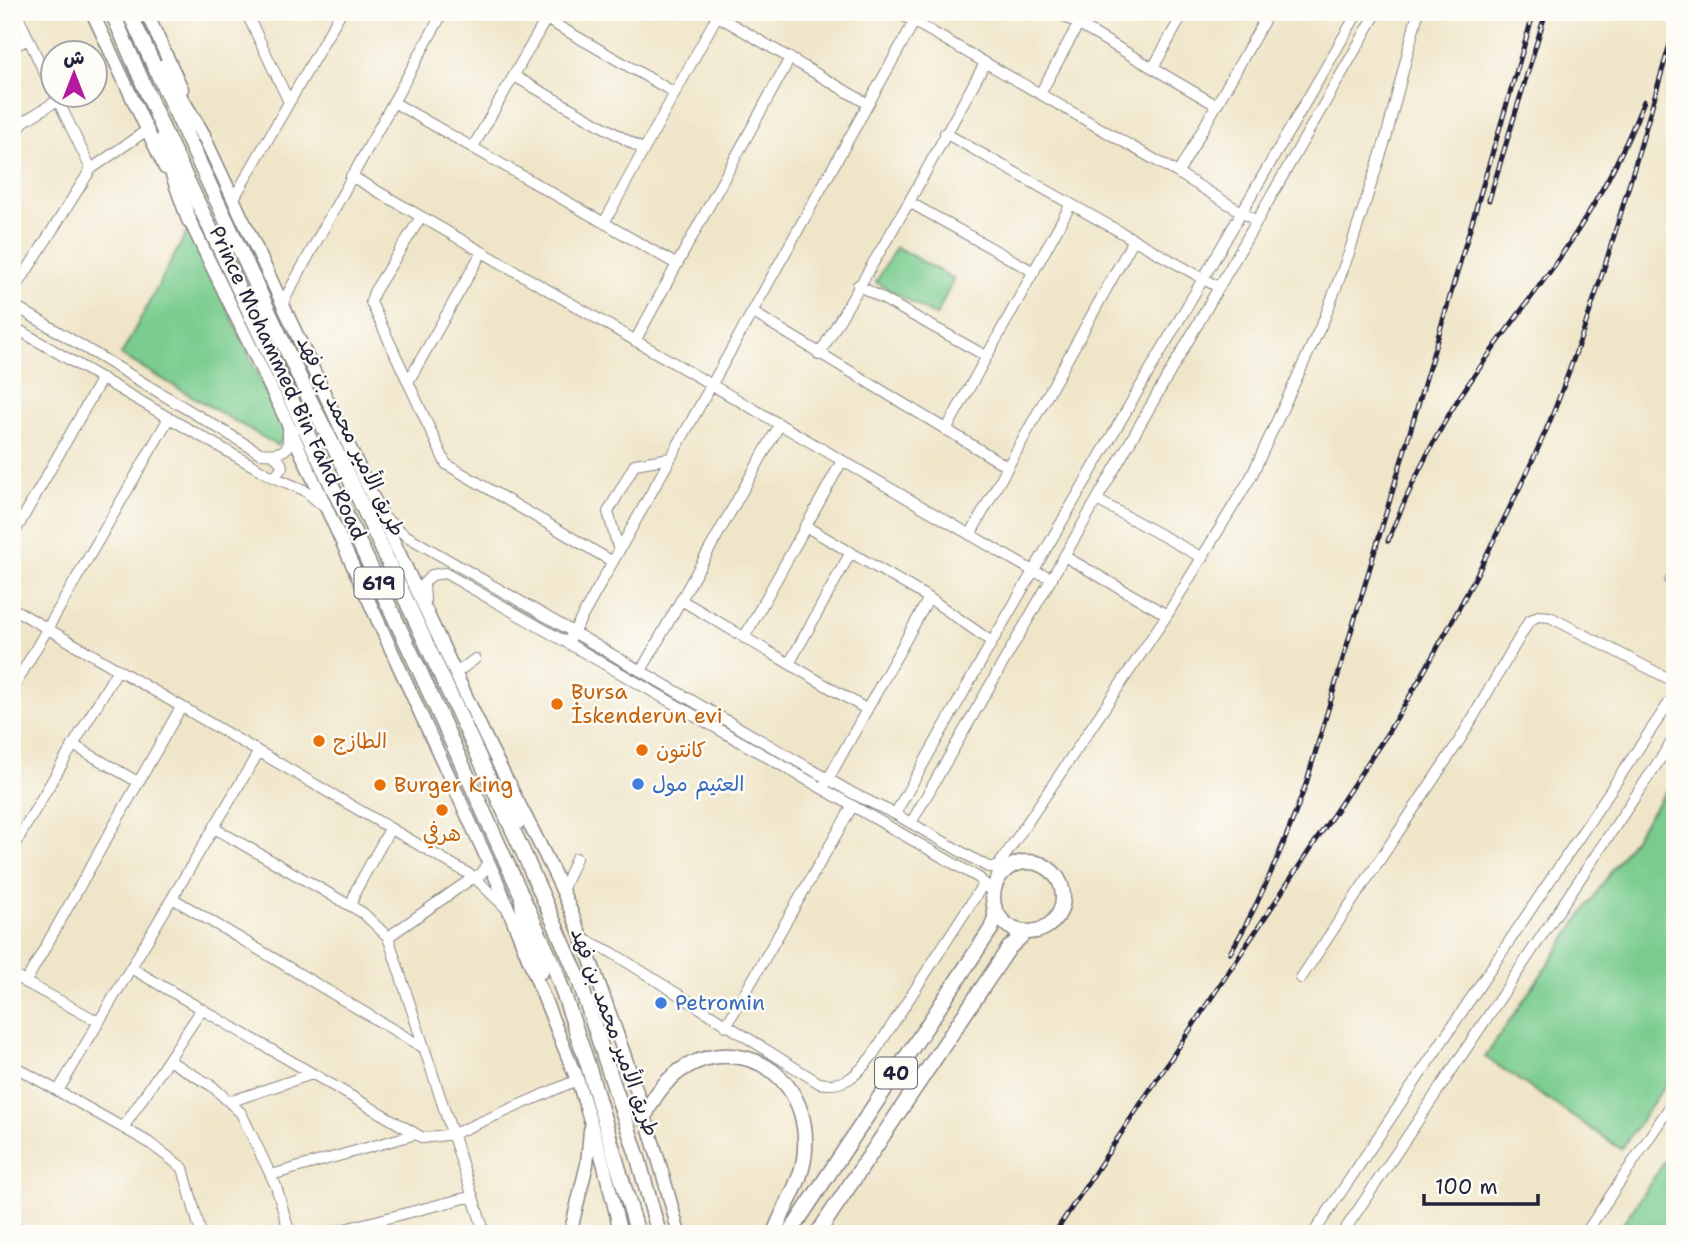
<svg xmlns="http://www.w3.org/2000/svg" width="1687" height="1246" font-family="'Shantell Sans','Playpen Sans Arabic',sans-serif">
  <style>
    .green { fill: #79cc8e; stroke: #4e7764; stroke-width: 2 }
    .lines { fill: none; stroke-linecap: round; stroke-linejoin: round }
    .minor-casing { stroke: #888482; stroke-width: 12 }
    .major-casing { stroke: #888482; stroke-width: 15 }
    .highway-casing { stroke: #888482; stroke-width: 17 }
    .minor { stroke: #fff; stroke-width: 10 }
    .major { stroke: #fff; stroke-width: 12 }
    .highway { stroke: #fff; stroke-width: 14 }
    .rail-casing { stroke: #22223b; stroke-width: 5 }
    .rail { stroke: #fdfcf7; stroke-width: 2.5; stroke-dasharray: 8; stroke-linecap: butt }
    .food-dot { fill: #e8710a; stroke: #fdfcf7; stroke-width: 2.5 }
    .shop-dot { fill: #3f7fe0; stroke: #fdfcf7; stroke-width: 2.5 }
    .labels { text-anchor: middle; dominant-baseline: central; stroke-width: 5; stroke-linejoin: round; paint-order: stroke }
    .shield { fill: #fdfcf7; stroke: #646373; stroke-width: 2 }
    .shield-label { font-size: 19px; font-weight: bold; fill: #22223b }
    .street-label { font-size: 21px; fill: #22223b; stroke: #fdfcf7 }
    .food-label { font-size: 21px; fill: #c56008; stroke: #fdfcf7; text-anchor: start }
    .shop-label { font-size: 21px; fill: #366cbe; stroke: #fdfcf7; text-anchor: start }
  </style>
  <rect width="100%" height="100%" fill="#fdfcf7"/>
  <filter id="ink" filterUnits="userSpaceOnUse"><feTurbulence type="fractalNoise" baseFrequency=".0143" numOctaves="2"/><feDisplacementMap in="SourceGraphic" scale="14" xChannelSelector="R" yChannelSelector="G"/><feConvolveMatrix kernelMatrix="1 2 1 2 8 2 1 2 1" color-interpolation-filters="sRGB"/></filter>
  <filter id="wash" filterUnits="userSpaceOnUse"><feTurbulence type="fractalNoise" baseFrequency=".00686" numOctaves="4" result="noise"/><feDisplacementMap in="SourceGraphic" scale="28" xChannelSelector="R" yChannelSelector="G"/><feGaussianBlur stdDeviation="1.57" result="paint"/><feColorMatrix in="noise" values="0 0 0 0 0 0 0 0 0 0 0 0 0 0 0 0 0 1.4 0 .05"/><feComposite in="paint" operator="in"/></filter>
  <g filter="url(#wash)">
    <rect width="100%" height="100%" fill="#efe5c8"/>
    <path class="green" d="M 190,226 L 285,434 L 278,446 L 121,355 Z
      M 896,247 L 954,279 L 936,316 L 876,282 Z
      M 1675,783 L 1675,1071 L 1621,1149 L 1485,1057 L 1666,791 Z
      M 1675,1146 L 1675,1234 L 1616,1234 Z"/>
  </g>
  <g filter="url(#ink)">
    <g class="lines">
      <defs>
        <path id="minor" d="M 16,12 L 52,89
          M 246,12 L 289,102
          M 711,12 L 868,104
          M 897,12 L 1178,173 L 1256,221
          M 1057,12 L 1216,105
          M 546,19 L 675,93
          M 12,47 L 29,39
          M 1153,68 L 1184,12
          M 514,76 L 644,150
          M 55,94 L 91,169
          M 1040,94 L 1085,12
          M 393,102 L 676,264
          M 945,133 L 1218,287
          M 12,141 L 23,122 L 58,100
          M 473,147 L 550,12
          M 1178,173 L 1269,12
          M 351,176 L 1033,571 L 1052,578
          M 233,200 L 341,12
          M 909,202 L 1034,272
          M 421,217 L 374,292 L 371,302 L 446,464 L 613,562
          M 604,223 L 717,16
          M 858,285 L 986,356
          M 12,294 L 91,169 L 147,130
          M 283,302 L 443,12
          M 12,304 L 260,453 C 272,454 279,455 288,447 L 288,430
          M 752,312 L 1008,467
          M 12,326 L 169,418 L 271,476 L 304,490 L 323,506
          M 635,341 L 790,58
          M 819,355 L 909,202 L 985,63
          M 408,382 L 482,252
          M 946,430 L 1071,204
          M 271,476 L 277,474 L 282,467 L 281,463 L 273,454
          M 1097,500 L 1203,558
          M 385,518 L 405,535 L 854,794 L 895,814 L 988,867 L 1011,867
          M 805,526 L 929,598 L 992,642
          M 970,535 L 1134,239
          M 12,537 L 102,378
          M 619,551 L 608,512 L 635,464 L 670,458
          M 1064,556 L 1167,615
          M 1675,576 L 1670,581 L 1675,586
          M 681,600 L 866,709
          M 425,602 L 424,583 L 432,575 L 445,573 L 979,878 L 994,895
          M 12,608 L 474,877 L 388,937
          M 744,638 L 842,461
          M 568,642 L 914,22
          M 789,664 L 851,552
          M 641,671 L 780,424
          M 456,673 L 475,659
          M 12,690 L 169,418
          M 73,745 L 138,782
          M 826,783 L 929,598
          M 895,814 L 992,642 L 1358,12
          M 911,823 L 1377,12
          M 214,828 L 363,913 L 388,937 L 485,1234
          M 12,849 L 118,669
          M 488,861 L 482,873 L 474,877 L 508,910
          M 996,869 L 1167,615 L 1251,477 L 1325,317 L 1349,253 L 1386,138 L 1418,12
          M 562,891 L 576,858
          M 172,898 L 424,1048
          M 351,906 L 356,890 L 390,829
          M 583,939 L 611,952 L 819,1083 C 845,1088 857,1075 872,1056 L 984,883
          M 131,968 L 423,1138 L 453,1134 L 577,1080
          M 12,975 L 99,1022
          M 1301,978 L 1461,738 L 1529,621 L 1538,616 L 1550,617 L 1675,682
          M 25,983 L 181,707
          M 726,1026 L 852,807
          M 168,1060 L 212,1086 L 241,1113 L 276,1186 L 290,1234
          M 12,1065 L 148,1142 L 183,1168 L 201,1234
          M 58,1091 L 258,753
          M 229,1102 L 312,1074
          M 123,1128 L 202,1009
          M 271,1175 L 416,1134
          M 12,1226 L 27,1234
          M 325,1234 L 473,1196
          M 1313,1234 L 1675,694
          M 1342,1234 L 1675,737
          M 1585,1234 L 1675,1099"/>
        <path id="major" d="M 92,12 L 165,168
          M 146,12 L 182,89
          M 200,128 C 293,330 390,530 483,732 C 508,785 537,836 562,890 C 580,930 595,972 610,1014 C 636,1086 660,1159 679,1234
          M 186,213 L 287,422 L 498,883 L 577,1080
          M 521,899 L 522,912 L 542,972
          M 575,1072 L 603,1162 L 621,1234
          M 570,1234 L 587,1164 L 590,1130"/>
        <path id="highway" d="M 112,12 L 162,127 L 417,665 L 555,969 L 587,1062 L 638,1234
          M 129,12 L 309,398 L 347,473 L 524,854 L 578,977 L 638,1158 L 659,1234
          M 162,67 L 203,135
          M 161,141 L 189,220
          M 509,784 L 510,801 L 517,823
          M993 897a35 35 0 1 1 70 0a35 35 0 1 1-70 0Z
          M 645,1116 C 686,1019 810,1046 805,1149 C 804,1180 784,1205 774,1234
          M 789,1234 L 991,929 L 995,918 L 995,909
          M 817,1234 L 1009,948 L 1026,932"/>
      </defs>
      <use href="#minor" class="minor-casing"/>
      <use href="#major" class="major-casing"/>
      <use href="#highway" class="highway-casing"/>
      <use href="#minor" class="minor"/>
      <use href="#major" class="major"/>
      <use href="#highway" class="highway"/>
      <defs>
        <path id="rail" d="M 1489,200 L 1546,12
          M 1388,541 C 1408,491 1431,443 1459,398 C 1490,350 1526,306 1558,260 C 1593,210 1622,157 1644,101
          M 1230,953 C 1262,899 1285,843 1306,784 L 1534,12
          M 1054,1234 L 1387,734 C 1432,661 1472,587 1508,511 C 1528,471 1547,432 1562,390 C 1607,272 1639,148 1675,27"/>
      </defs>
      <use href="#rail" class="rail-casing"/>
      <use href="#rail" class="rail"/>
    </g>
  </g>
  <g class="food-dot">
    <circle cx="557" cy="704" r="7"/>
    <circle cx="319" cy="741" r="7"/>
    <circle cx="642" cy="750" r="7"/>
    <circle cx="380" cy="785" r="7"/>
    <circle cx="442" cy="810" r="7"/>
  </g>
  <g class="shop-dot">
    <circle cx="638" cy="784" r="7"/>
    <circle cx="661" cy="1003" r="7"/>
  </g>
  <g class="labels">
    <g class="shield">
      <rect x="354.5" y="567.5" width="49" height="31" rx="5"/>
      <rect x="875" y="1057.5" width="42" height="31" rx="5"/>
    </g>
    <g class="shield-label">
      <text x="379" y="583">619</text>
      <text x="896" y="1073">40</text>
    </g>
    <g class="street-label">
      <text transform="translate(288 383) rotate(65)">Prince Mohammed Bin Fahd Road</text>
      <text transform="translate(351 436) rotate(64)">طريق الأمير محمد بن فهد</text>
      <text transform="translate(615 1032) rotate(70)">طريق الأمير محمد بن فهد</text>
    </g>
    <g class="food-label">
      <text x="571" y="692">Bursa<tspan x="571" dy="24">İskenderun evi</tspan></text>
      <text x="333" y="741">الطازج</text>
      <text x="656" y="750">كانتون</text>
      <text x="394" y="785">Burger King</text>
      <text x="442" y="834" text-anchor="middle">هرفي</text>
    </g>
    <g class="shop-label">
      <text x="652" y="784">العثيم مول</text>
      <text x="675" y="1003">Petromin</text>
    </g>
  </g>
  <rect width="1687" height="1246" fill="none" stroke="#fdfcf7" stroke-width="42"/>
  <g transform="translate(74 74)"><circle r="33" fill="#fdfcf7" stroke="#a5a5ac" stroke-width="2"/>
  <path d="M0-5L12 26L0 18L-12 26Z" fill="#b5179e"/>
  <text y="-10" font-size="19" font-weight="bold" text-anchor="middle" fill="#22223b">ش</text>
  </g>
  <path d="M1424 1194v10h114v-10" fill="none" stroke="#22223b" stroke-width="3.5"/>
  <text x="1435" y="1194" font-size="21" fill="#22223b" stroke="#fdfcf7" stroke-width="5" paint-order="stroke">100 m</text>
</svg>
